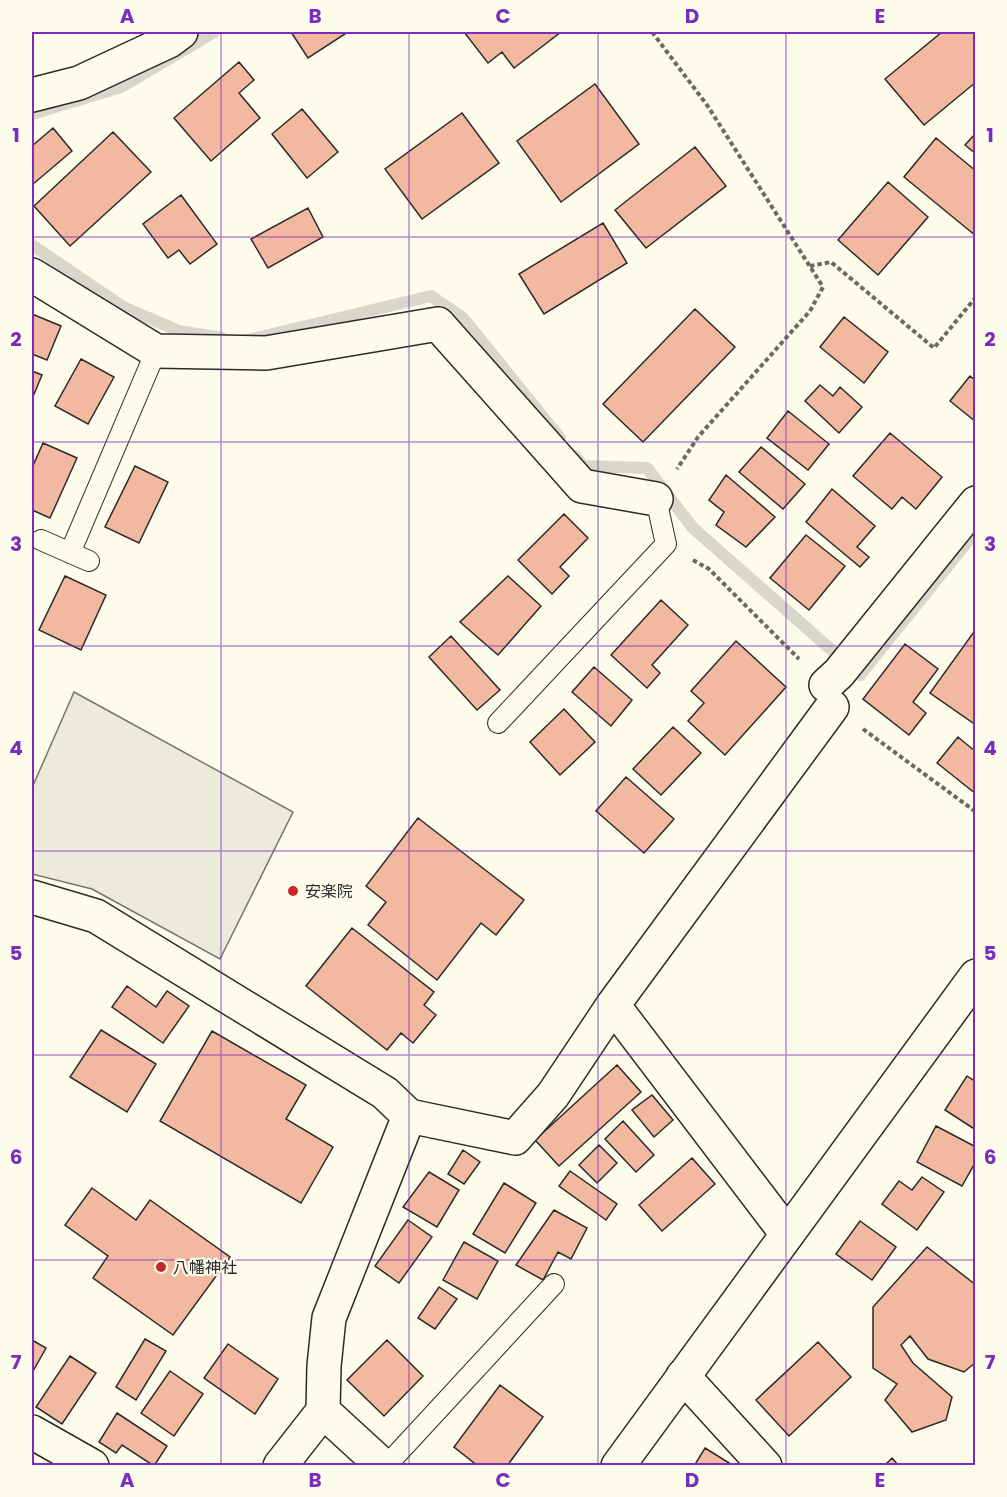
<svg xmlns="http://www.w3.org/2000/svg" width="1007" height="1497" font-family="Poppins,'Noto Sans JP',sans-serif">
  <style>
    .green { fill: #ecebdb; stroke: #74746e; stroke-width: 1.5 }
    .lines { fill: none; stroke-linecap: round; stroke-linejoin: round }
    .stream { stroke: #d8d7c9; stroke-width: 12 }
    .building { fill: #f2b8a0; stroke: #2b2b2b; stroke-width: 1.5 }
    .service-casing { stroke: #2b2b2b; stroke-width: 22 }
    .minor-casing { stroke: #2b2b2b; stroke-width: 36 }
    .tertiary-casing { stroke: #2b2b2b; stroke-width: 36 }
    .path { stroke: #6a6964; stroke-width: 4; stroke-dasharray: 4.5 3; stroke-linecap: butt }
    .service { stroke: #fdfbea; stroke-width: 20 }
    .minor { stroke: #fdfbea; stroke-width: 33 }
    .tertiary { stroke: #fdfbea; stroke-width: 33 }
    .grid { fill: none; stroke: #7b2cbf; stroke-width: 1.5; stroke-opacity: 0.55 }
    .poi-dot { fill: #c62828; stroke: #fdfbea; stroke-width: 2 }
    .labels { text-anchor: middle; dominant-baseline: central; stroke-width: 4.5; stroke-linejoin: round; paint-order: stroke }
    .poi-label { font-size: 16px; fill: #2b2b2b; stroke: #fdfbea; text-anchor: start }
    .neatline { fill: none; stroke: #7b2cbf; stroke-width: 2 }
    .grid-label { font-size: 20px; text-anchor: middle; font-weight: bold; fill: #7b2cbf }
  </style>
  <rect width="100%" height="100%" fill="#fdfbea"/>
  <path class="green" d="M 74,692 L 293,812 L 220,959 L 92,889 L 32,874 L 32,788 Z"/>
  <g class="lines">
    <path class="stream" d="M 32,114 L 121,87 L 214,32
      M 32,245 L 123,307 L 179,331 L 222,338
      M 248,340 L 431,296 L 463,318 L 560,438
      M 575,456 L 583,466 L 647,468 L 693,528 L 860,675 L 976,531"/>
  </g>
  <path class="building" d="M 291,32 L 348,32 L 308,58 Z
    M 464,32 L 561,32 L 514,68 L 502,52 L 488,63 Z
    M 942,32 L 976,32 L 976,82 L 924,125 L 885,79 Z
    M 239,62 L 254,80 L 239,93 L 260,118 L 211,161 L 174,118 Z
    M 595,84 L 639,144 L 561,202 L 517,141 Z
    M 302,109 L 338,152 L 307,178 L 272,134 Z
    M 462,113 L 499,163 L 422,219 L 385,169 Z
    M 53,128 L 72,151 L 32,185 L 32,146 Z
    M 113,132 L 151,172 L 70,246 L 34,206 Z
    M 976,133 L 976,154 L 965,145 Z
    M 936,138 L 976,171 L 976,236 L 904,177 Z
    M 695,147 L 726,186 L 646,248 L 615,210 Z
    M 888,182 L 928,217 L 878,275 L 838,240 Z
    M 181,195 L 217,244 L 190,264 L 179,250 L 168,258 L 143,224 Z
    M 308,208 L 323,237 L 268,268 L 251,239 Z
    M 603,223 L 627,263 L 544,314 L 519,274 Z
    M 695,309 L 735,347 L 643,442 L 603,404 Z
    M 32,314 L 61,326 L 47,360 L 32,354 Z
    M 844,317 L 888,352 L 864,383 L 820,347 Z
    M 81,359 L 114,377 L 88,424 L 55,406 Z
    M 32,371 L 42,375 L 32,399 Z
    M 970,376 L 976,381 L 976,422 L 950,401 Z
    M 820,385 L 833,396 L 840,387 L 862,407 L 839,433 L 805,401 Z
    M 788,411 L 829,444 L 808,470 L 767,438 Z
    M 890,433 L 942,477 L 916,509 L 902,497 L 892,509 L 853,476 Z
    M 43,443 L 77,458 L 50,518 L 32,510 L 32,468 Z
    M 761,447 L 805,484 L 783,509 L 739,472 Z
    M 135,466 L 168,482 L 139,543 L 105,527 Z
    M 726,475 L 775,517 L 746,547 L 716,525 L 724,512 L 709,500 Z
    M 832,489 L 875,526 L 857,547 L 869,557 L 860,567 L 806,522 Z
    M 564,514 L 588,538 L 560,567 L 569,576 L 552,594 L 518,560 Z
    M 806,535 L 845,566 L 809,610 L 770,578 Z
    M 65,576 L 106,595 L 81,650 L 39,630 Z
    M 508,576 L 541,606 L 498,655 L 460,622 Z
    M 661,600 L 688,625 L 652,665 L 660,673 L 647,688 L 611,655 Z
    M 976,629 L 976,725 L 930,693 Z
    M 451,636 L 500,690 L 477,710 L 429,657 Z
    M 736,641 L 786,687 L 725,755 L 688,721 L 704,703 L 691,691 Z
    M 905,644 L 938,669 L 913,702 L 926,713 L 909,735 L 863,699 Z
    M 594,667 L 632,700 L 611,726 L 572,692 Z
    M 564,709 L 595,742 L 560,775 L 530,742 Z
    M 673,727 L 701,753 L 661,795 L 633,769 Z
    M 958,737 L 976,752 L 976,794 L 937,763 Z
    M 626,777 L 674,819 L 644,853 L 596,811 Z
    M 418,818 L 524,900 L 496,935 L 481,923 L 437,980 L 368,925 L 386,902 L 366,886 Z
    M 352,928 L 434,992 L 424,1005 L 436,1015 L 413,1043 L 401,1033 L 387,1050 L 306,986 Z
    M 127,986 L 156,1007 L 167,991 L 189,1006 L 163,1043 L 112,1007 Z
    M 101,1030 L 156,1064 L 127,1112 L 70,1077 Z
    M 212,1031 L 306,1085 L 286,1119 L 333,1147 L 301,1203 L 160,1121 Z
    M 617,1065 L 641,1092 L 559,1166 L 535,1140 Z
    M 967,1076 L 976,1082 L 976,1130 L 945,1110 Z
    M 652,1095 L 673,1120 L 654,1137 L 632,1110 Z
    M 623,1121 L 654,1155 L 636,1172 L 605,1139 Z
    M 936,1126 L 976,1147 L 976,1161 L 962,1186 L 917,1162 Z
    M 599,1145 L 617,1163 L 597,1183 L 579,1165 Z
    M 463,1150 L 480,1162 L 464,1184 L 448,1174 Z
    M 692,1158 L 715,1184 L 662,1231 L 639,1205 Z
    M 570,1171 L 617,1204 L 606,1220 L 559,1186 Z
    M 429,1172 L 459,1190 L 437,1227 L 403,1207 Z
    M 922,1177 L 944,1192 L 917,1230 L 882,1204 L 899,1181 L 912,1190 Z
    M 504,1183 L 536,1203 L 505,1253 L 473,1234 Z
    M 92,1188 L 136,1220 L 150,1200 L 230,1257 L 173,1335 L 93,1278 L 108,1256 L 65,1225 Z
    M 554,1210 L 587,1228 L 571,1259 L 558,1252 L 543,1280 L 516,1265 Z
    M 408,1220 L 432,1237 L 399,1283 L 375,1266 Z
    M 860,1221 L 896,1247 L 872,1280 L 836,1254 Z
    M 464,1242 L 498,1261 L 477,1299 L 443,1280 Z
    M 927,1247 L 976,1285 L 976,1362 L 964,1372 L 928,1359 L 910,1336 L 901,1345 L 913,1363 L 952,1397 L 946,1420 L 912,1432 L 885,1400 L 897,1384 L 873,1368 L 873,1307 Z
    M 439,1287 L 457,1299 L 435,1329 L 418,1318 Z
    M 145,1339 L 166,1351 L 136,1400 L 116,1387 Z
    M 32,1340 L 46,1348 L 32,1373 Z
    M 387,1340 L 423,1376 L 384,1416 L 347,1380 Z
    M 818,1342 L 851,1377 L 789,1436 L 756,1400 Z
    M 228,1344 L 278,1379 L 255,1414 L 204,1378 Z
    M 70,1356 L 96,1373 L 62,1424 L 36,1407 Z
    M 170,1371 L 203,1394 L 174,1436 L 141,1413 Z
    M 500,1385 L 543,1417 L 507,1466 L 478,1466 L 454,1447 Z
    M 117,1413 L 167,1446 L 154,1466 L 122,1445 L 116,1453 L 99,1442 Z
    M 705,1448 L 734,1466 L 694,1466 Z
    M 892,1458 L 899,1466 L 884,1466 Z"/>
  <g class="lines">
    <defs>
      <path id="service" d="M 41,540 L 89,561
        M 70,553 L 156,351
        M 498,723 L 666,544 L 656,499
        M 386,1466 L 554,1284"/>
      <path id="minor" d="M 32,95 L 79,83 L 169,41 L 181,32
        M 32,275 L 156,351 L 266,353 L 438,324 L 582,486 L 656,499
        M 826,685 L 839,673 L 976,503
        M 32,897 L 96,916 L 385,1093 L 409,1116
        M 613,1005 L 787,1234
        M 683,1376 L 765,1466
        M 323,1411 L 383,1466
        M 32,1432 L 92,1466
        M 280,1466 L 323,1411 L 324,1366 L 329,1318 L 409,1116 L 515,1138 L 553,1095 L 613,1005 L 832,707"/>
      <path id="tertiary" d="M 618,1466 L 976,976"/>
    </defs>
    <use href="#service" class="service-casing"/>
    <use href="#minor" class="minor-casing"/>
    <use href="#tertiary" class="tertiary-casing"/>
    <path class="path" d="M 652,32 L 707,105 L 823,287 L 810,311 L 698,437 L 677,469
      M 810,266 L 831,262 L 934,348 L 976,297
      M 693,560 L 709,569 L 799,659
      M 863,729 L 976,812"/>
    <use href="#service" class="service"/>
    <use href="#minor" class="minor"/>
    <use href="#tertiary" class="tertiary"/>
  </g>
  <path class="grid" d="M 221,32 L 221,1466M 409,32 L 409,1466M 598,32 L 598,1466M 786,32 L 786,1466M 32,237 L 976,237M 32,442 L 976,442M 32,646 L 976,646M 32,851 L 976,851M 32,1055 L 976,1055M 32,1260 L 976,1260"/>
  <g class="poi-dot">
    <circle cx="293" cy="891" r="6"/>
    <circle cx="161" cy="1267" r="6"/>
  </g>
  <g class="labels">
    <g class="poi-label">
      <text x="305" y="891">安楽院</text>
      <text x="173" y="1267">八幡神社</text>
    </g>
  </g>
  <rect width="1007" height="1497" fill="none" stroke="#fdfbea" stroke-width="66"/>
  <rect x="33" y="33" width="941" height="1431" class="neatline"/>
  <g class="grid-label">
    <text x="127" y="23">A</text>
    <text x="315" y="23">B</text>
    <text x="503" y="23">C</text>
    <text x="692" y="23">D</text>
    <text x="880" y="23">E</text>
    <text x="16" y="142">1</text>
    <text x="990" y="142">1</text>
    <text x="16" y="346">2</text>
    <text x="990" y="346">2</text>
    <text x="16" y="551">3</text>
    <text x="990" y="551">3</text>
    <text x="16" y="755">4</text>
    <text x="990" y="755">4</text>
    <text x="16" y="960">5</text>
    <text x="990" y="960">5</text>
    <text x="16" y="1164">6</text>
    <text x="990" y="1164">6</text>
    <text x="16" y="1369">7</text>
    <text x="990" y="1369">7</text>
    <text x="127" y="1487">A</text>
    <text x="315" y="1487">B</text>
    <text x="503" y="1487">C</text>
    <text x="692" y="1487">D</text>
    <text x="880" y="1487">E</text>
  </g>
</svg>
